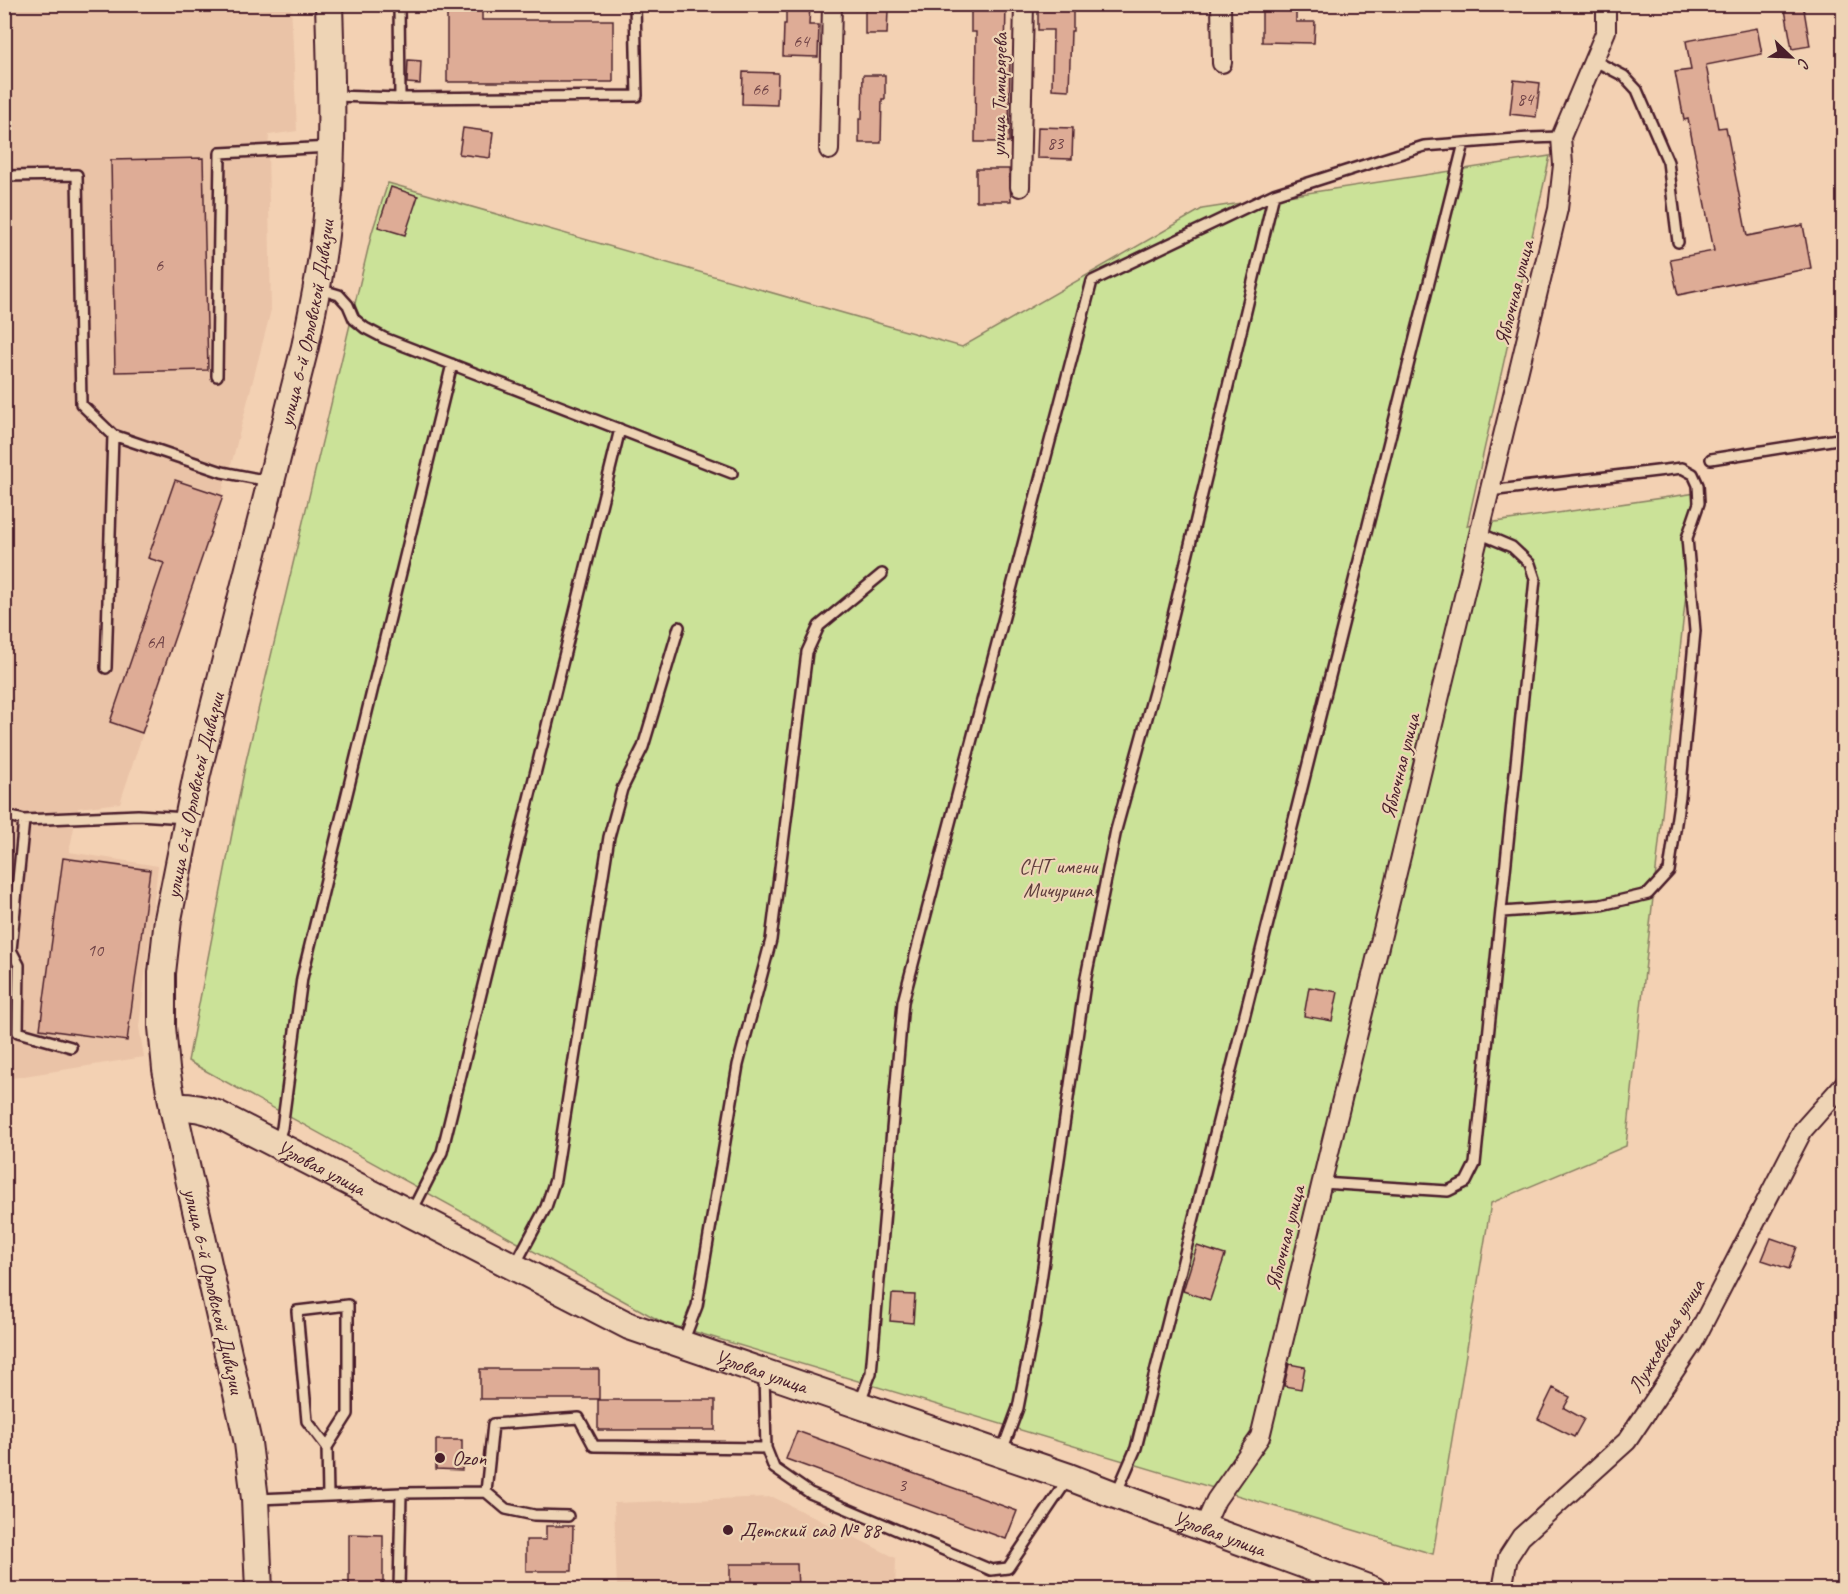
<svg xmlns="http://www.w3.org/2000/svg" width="1848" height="1594" font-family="Caveat,sans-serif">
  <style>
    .built { fill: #eac3a7 }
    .green { fill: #cbe298; stroke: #8a8062; stroke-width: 1.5 }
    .building { fill: #deac96; stroke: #4a1f2b; stroke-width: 1.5 }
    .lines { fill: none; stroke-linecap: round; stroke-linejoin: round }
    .lane-casing { stroke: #4a1f2b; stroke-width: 14 }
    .street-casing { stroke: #4a1f2b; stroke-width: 22 }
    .secondary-casing { stroke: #4a1f2b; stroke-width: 30 }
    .path { stroke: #4a1f2b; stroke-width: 3; stroke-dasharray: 4.5 4.5; stroke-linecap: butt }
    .lane { stroke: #eed4b5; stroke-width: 9 }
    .street { stroke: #eed4b5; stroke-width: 18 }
    .secondary { stroke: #eed4b5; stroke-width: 26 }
    .poi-dot { fill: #4a1f2b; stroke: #eed4b5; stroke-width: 2 }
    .labels { text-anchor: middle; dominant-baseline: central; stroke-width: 4.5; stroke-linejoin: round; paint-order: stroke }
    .number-label { font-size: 18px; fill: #6f4246 }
    .street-label { font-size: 21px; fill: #4a1f2b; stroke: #eed4b5 }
    .park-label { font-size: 21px; fill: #5d3c3b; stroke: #eed4b5 }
    .poi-label { font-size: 21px; fill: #4a1f2b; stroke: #eed4b5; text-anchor: start }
  </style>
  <rect width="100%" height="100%" fill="#f3d1b3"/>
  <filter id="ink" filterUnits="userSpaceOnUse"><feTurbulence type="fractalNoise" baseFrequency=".0167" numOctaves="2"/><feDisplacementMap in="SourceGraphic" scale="12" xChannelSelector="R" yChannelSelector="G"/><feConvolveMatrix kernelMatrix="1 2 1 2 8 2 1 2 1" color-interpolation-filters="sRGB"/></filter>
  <g filter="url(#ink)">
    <path class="built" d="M 5,5 L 291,5 L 297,131 L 269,135 L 268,149 L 271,310 L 233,458 L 120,803 L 78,808 L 69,852 L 158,866 L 139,1027 L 144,1057 L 5,1079 Z
      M 773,1497 L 896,1558 L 895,1589 L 617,1589 L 614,1503 Z"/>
    <path class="green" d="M 1550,156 L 1467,526 L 1697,493 L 1626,1146 L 1491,1203 L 1433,1554 L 662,1322 L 188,1061 L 246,761 L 372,232 L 388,183 L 962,347 L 1202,209 Z"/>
    <path class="building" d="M 447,4 L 482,4 L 482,20 L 613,20 L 613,82 L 447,82 Z
      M 786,4 L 810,4 L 809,25 L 819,25 L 818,57 L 783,56 L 784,24 L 786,24 Z
      M 971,4 L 1006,4 L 1005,56 L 1010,56 L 1009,142 L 975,142 L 976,32 L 971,32 Z
      M 1038,4 L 1073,4 L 1073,31 L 1071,31 L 1069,90 L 1052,89 L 1053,30 L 1038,30 Z
      M 1784,4 L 1803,4 L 1810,46 L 1792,49 Z
      M 865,10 L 888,10 L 887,34 L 865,34 Z
      M 1262,11 L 1296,11 L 1296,22 L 1315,22 L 1314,43 L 1262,42 Z
      M 1757,28 L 1762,54 L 1706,65 L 1718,128 L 1726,127 L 1747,236 L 1803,225 L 1811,268 L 1678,295 L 1670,259 L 1714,251 L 1688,119 L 1684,120 L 1675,72 L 1691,70 L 1686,41 Z
      M 408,60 L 421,61 L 420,84 L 407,83 Z
      M 743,72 L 778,73 L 777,105 L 742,104 Z
      M 863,75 L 885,75 L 885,99 L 882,99 L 881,143 L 859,143 L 859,119 L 862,119 Z
      M 1514,80 L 1540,83 L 1536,117 L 1510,114 Z
      M 1038,127 L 1073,128 L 1072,159 L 1037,158 Z
      M 463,128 L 493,132 L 490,158 L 459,154 Z
      M 203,158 L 208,370 L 115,372 L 111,160 Z
      M 976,169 L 1009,169 L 1011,201 L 976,201 Z
      M 391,187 L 418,196 L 405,235 L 378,227 Z
      M 175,480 L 223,496 L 142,733 L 110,722 L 164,563 L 148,558 Z
      M 63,858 L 150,870 L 127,1041 L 40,1029 Z
      M 1309,987 L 1338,992 L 1332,1021 L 1304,1016 Z
      M 1771,1238 L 1797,1247 L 1789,1269 L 1762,1260 Z
      M 1197,1246 L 1225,1255 L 1210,1300 L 1183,1291 Z
      M 892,1294 L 915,1295 L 913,1323 L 890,1321 Z
      M 1289,1364 L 1305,1367 L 1301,1389 L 1284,1386 Z
      M 480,1369 L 599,1369 L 599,1399 L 480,1399 Z
      M 1553,1388 L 1570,1397 L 1564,1408 L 1584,1419 L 1574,1437 L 1538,1419 Z
      M 598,1400 L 715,1400 L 715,1430 L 598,1430 Z
      M 797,1431 L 1017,1511 L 1006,1539 L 786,1459 Z
      M 436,1440 L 462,1440 L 462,1470 L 436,1469 Z
      M 546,1526 L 573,1526 L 572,1571 L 526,1571 L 526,1540 L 546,1540 Z
      M 349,1534 L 383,1535 L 383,1590 L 349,1590 Z
      M 730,1564 L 797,1564 L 798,1590 L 730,1590 Z"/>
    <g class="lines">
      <defs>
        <path id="lane" d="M 399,4 L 400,98
          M 1593,60 L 1624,76 L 1637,90 L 1668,162 L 1678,242
          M 334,96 L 400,98 L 637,96 L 635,4
          M 4,176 L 77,175 L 81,404 L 113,435
          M 319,289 L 339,295 L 348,305 L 354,319 L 365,328 L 384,338 L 732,473
          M 217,376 L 220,153 L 330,147
          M 1711,459 L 1844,438
          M 1489,491 L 1682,468 L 1693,474 L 1698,485 L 1699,503 L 1687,538 L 1695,631 L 1680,796 L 1669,871 L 1648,894 L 1601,905 L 1502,912
          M 106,668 L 113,435 L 222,472 L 269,481
          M 4,815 L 24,820 L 138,815 L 186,818
          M 24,820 L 11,950 L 19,965 L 18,1032 L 71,1047
          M 277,1143 L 282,1128 L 302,978 L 452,364
          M 1322,1183 L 1448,1191 L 1466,1182 L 1475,1164 L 1535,579 L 1530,564 L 1512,547 L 1479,533
          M 412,1211 L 442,1152 L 620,429
          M 515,1265 L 546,1207 L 555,1180 L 609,837 L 622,789 L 643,747 L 679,627
          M 683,1342 L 697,1306 L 738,1065 L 771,940 L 807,652 L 819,626 L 882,574
          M 859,1404 L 871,1373 L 903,1002 L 1092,281 L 1274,194 L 1424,146 L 1529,138 L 1561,137
          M 327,1447 L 307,1421 L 297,1311 L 348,1305 L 348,1414 L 327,1447 L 328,1496
          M 766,1448 L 774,1468 L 810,1493 L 991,1570 L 1008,1568 L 1068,1479
          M 1002,1451 L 1018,1408 L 1035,1321 L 1086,977 L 1116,830 L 1159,674 L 1274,194
          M 486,1492 L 506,1509 L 534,1515 L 568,1516
          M 1116,1494 L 1136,1448 L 1464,143
          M 258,1499 L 401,1493 L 486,1492 L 493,1424 L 579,1418 L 594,1446 L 766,1448 L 764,1375
          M 399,1590 L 401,1493"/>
        <path id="street" d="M 1221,4 L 1222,63
          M 829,150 L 832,4
          M 1020,187 L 1024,4
          M 1204,1527 L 1216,1500 L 1260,1437 L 1558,209 L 1563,165 L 1561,137 L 1606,31 L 1606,4
          M 1502,1590 L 1508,1557 L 1521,1537 L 1627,1441 L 1693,1343 L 1803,1130 L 1844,1084"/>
        <g id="secondary">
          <path id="s1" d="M 173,1107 C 189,1106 201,1108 217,1114 L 629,1326 L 1069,1477 L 1131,1501 L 1373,1590"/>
          <path id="s2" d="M 259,1590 L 255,1499 L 248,1443 L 173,1107 L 166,1069 L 162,1027 L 162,973 L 168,919 L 197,774 L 305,347 C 314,303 323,260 327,216 C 334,146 331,75 329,4"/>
        </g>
      </defs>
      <use href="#lane" class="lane-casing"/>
      <use href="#street" class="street-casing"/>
      <use href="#secondary" class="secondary-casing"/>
      <path class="path" d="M 992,1590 L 998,1581"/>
      <use href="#lane" class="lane"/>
      <use href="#street" class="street"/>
      <use href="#secondary" class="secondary"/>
    </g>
  </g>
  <g class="poi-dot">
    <circle cx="440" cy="1458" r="6"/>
    <circle cx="728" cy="1530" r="6"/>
  </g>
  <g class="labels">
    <g class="number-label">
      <text x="801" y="41">64</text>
      <text x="760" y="89">66</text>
      <text x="1525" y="99">84</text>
      <text x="1055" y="143">83</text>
      <text x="159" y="265">6</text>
      <text x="155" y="642">6А</text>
      <text x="95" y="950">10</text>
      <text x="902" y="1485">3</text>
    </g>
    <g class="street-label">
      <text transform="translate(999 95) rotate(-89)">улица Тимирязева</text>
      <text transform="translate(1514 293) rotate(-76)">Яблочная улица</text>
      <text stroke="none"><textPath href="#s2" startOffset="1293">улица 6-й Орловской Дивизии</textPath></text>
      <text transform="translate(1400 766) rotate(-76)">Яблочная улица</text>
      <text stroke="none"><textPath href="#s2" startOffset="807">улица 6-й Орловской Дивизии</textPath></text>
      <text stroke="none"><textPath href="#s1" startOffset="162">Узловая улица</textPath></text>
      <text transform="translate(1285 1238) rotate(-76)">Яблочная улица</text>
      <text transform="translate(214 1291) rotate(77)">улица 6-й Орловской Дивизии</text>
      <text transform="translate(1666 1336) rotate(-59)">Лужковская улица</text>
      <text stroke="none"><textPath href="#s1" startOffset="648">Узловая улица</textPath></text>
      <text stroke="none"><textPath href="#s1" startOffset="1134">Узловая улица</textPath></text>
    </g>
    <g class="park-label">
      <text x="1058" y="866">СНТ имени<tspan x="1058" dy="24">Мичурина</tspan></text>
    </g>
    <g class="poi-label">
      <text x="452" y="1458">Ozon</text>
      <text x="740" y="1530">Детский сад № 88</text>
    </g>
  </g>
  <rect width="1848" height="1594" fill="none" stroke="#eed4b5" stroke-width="24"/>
  <rect x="12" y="12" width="1824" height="1570" fill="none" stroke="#4a1f2b" stroke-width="2" filter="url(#ink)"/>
  <g transform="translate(1791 57) rotate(113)" stroke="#eed4b5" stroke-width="4.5" paint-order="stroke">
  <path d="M0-4.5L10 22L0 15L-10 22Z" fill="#4a1f2b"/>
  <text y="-9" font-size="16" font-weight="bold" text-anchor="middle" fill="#4a1f2b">С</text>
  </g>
</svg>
